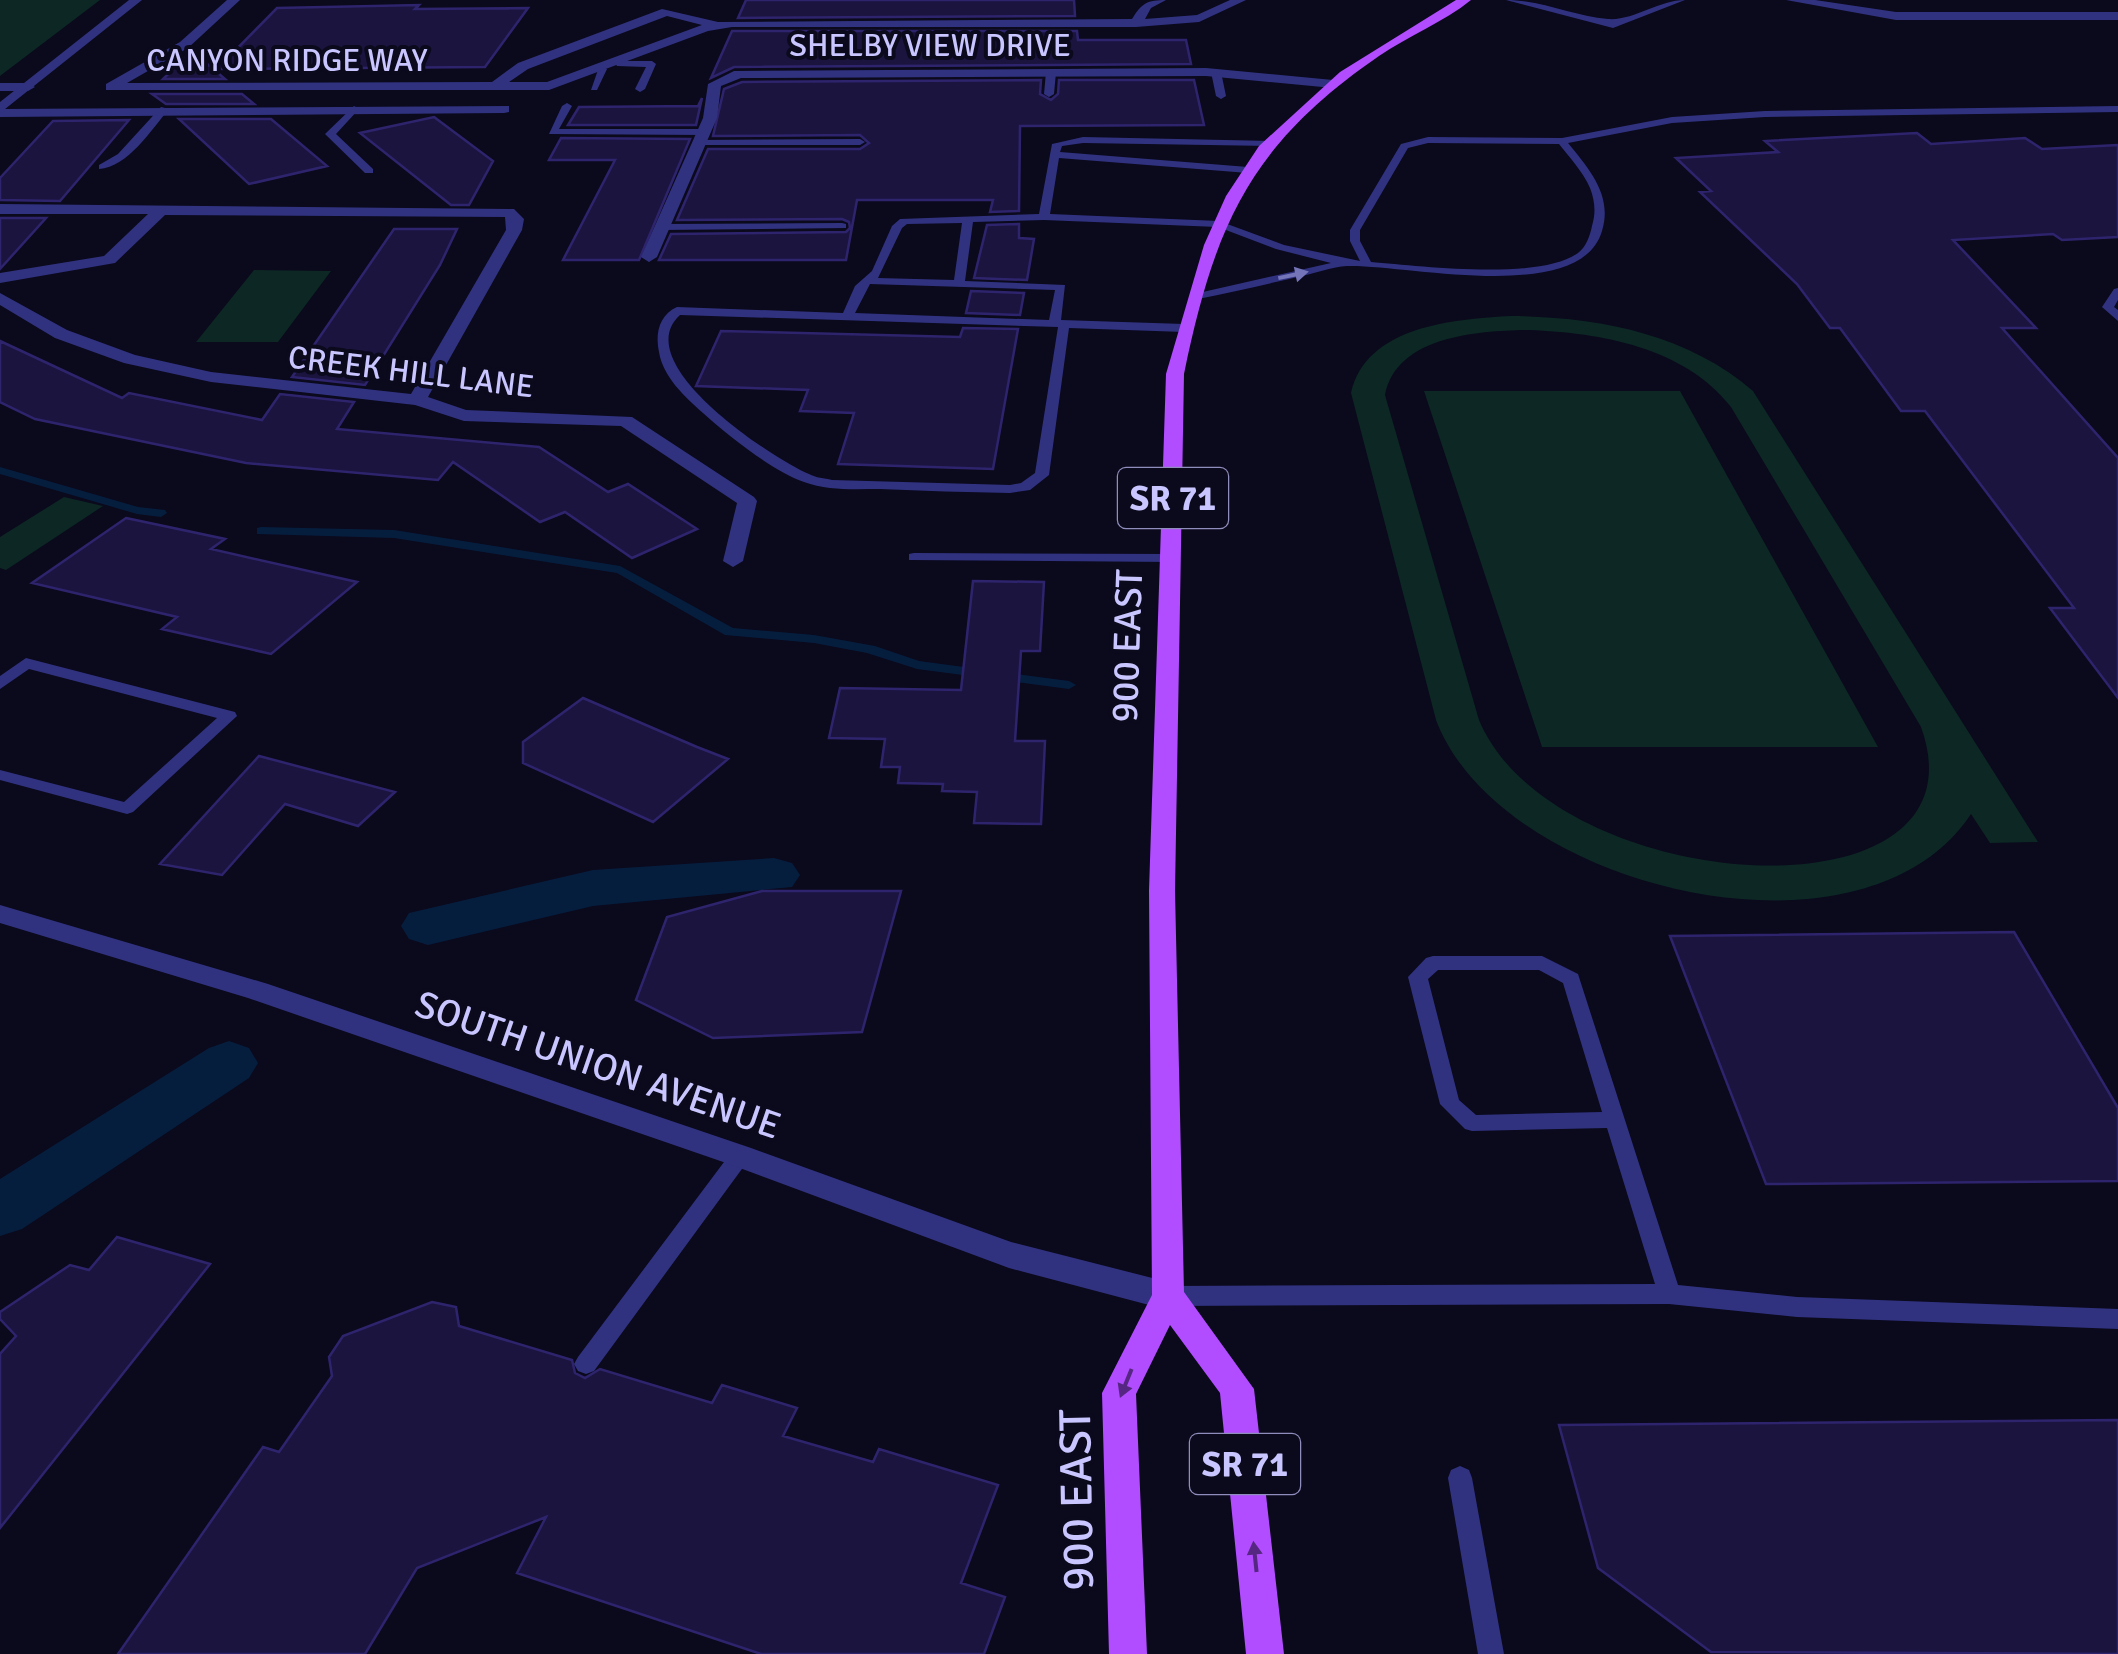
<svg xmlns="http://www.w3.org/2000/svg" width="2118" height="1654" font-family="Signika,sans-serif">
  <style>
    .green { fill: #0c2724; fill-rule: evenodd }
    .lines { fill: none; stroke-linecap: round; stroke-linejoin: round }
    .stream { fill: #061e3e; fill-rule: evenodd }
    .canal { fill: #061e3e; fill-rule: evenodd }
    .building { fill: #1a143f; stroke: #2e246d; stroke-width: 2.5 }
    .service { fill: #303280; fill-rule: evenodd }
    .minor { fill: #303280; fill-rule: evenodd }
    .tertiary { fill: #303280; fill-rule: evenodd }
    .primary { fill: #b14cff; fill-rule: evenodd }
    .oneway { fill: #7474b9 }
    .oneway2 { fill: #562782 }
    .labels { text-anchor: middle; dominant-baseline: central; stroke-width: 8; stroke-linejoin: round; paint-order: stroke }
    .far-street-label { font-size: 32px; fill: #c8c5ff; stroke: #0b091c }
    .shield { fill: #0b091c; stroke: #8f8dbb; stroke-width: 2.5 }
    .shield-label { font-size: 35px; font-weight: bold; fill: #c8c5ff }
    .street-label { font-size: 38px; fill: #c8c5ff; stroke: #0b091c }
    .near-street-label { font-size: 45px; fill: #c8c5ff; stroke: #0b091c }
  </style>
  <rect width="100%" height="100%" fill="#0b091c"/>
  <path class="green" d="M 0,0 L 100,0 L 0,76 Z
    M 254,270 L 331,271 L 278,342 L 196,342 Z
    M 1511,316 C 1597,317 1686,333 1753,391 L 2038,842 L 1990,843 L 1971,814 C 1864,977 1500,889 1436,720 L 1351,393 C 1366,326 1454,319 1511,316 ZM 1529,330 C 1601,333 1684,347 1731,407 L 1921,727 C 1993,927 1554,898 1479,720 L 1385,395 C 1397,335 1480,331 1529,330 Z
    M 1424,391 L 1680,391 L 1878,747 L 1542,747 Z
    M 64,497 L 103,506 L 6,570 L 0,568 L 0,537 Z"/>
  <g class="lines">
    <path class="stream" d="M 0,467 L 138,507 L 165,510 L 167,513 L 161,517 L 137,514 L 0,474 Z
      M 261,527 L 394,530 L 620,566 L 733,628 L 814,635 L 875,646 L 919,661 L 1069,681 L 1076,685 L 1069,689 L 917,669 L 867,653 L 814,643 L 725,635 L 617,573 L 394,538 L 257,534 L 257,528 Z"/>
    <path class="canal" d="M 774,858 L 792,863 L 800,875 L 792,887 L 593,906 L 428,945 L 409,939 L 401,926 L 409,913 L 593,870 Z
      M 229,1041 L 249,1048 L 258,1063 L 249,1078 L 22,1229 L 0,1236 L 0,1179 L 209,1048 Z"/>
  </g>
  <path class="building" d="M 746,0 L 1074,0 L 1075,16 L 738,18 Z
    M 419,5 L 415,9 L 528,8 L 485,67 L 217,69 L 277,8 Z
    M 732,31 L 1077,31 L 1078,40 L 1186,40 L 1191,64 L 734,67 L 711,78 Z
    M 192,51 L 225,79 L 163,79 Z
    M 1041,80 L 1040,94 L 1051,100 L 1058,94 L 1059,80 L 1194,80 L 1204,125 L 1020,126 L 1019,211 L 990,212 L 993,200 L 857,200 L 846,260 L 659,260 L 671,234 L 846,232 L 850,228 L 849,222 L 842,219 L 677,220 L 708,149 L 860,149 L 869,143 L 860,135 L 713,136 L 724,89 L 742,82 Z
    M 152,94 L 242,94 L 254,104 L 166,104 Z
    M 702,98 L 696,125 L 568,125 L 579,107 L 698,106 Z
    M 434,117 L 493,161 L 469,205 L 451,205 L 360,133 Z
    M 179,119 L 271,119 L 327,166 L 249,184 Z
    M 129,120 L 60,201 L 0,200 L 0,178 L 53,121 Z
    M 1917,133 L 1931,144 L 2025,138 L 2042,149 L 2118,145 L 2118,237 L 2062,240 L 2053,234 L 1953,240 L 2036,328 L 2002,328 L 2118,458 L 2118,698 L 2050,608 L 2074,608 L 1925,411 L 1901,411 L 1840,328 L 1830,328 L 1797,284 L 1700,192 L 1711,191 L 1676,158 L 1778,152 L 1765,141 Z
    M 561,138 L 690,139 L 639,260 L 563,260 L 615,160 L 549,160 Z
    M 0,218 L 46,218 L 0,269 Z
    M 1019,224 L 1019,238 L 1034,239 L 1027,280 L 974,278 L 987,225 Z
    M 394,229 L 457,229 L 440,265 L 365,385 L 292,377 Z
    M 971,291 L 1024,293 L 1020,315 L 966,313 Z
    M 963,328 L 1018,329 L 993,469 L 838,464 L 854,413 L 800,411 L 808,390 L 696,386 L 721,331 L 960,337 Z
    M 0,341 L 122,398 L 129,393 L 262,420 L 280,394 L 354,402 L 337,429 L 539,447 L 608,492 L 628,484 L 697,529 L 632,558 L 565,512 L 540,522 L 453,462 L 438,480 L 246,463 L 35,419 L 0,402 Z
    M 126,518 L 225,539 L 211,549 L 357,582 L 271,654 L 162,629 L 177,617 L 32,583 Z
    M 973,581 L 1044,582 L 1040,651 L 1021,651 L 1015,741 L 1045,741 L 1041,824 L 974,823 L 977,792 L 942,791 L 943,784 L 898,783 L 900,767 L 881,767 L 885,739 L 829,738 L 840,688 L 961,690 Z
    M 583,698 L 697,747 L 728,759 L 653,822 L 523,763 L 523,742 Z
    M 259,756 L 395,792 L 358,826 L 285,804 L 222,875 L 160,864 Z
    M 762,891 L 901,891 L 862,1032 L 713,1038 L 636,1000 L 667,917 Z
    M 2014,932 L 2118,1108 L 2118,1181 L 1766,1184 L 1670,936 Z
    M 117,1237 L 210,1264 L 0,1528 L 0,1354 L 16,1336 L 0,1319 L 0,1312 L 70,1265 L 89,1270 Z
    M 432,1302 L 456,1307 L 459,1326 L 572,1360 L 575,1373 L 585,1378 L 600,1369 L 712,1403 L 722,1385 L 797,1408 L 783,1436 L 873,1462 L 879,1449 L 998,1485 L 961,1583 L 1005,1597 L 984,1654 L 761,1654 L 517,1573 L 546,1517 L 417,1568 L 365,1654 L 118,1654 L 263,1447 L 279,1452 L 332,1376 L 329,1357 L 343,1336 Z
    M 2118,1420 L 2118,1654 L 1711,1652 L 1598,1568 L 1559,1425 Z"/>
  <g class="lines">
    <path class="service" d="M 614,61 L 652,61 L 656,64 L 645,89 L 640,92 L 635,89 L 646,67 L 617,66 Z
      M 599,67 L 607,69 L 597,90 L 591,90 Z
      M 1051,69 L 1056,72 L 1054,94 L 1049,97 L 1044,94 L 1046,72 Z
      M 1216,69 L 1221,72 L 1226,96 L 1221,99 L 1216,96 L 1211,72 Z
      M 567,103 L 572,106 L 559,129 L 704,129 L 709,132 L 704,135 L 549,134 L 562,106 Z
      M 354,106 L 359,109 L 336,134 L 373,169 L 373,173 L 365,173 L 325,134 Z
      M 2118,106 L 2118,112 L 1765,117 L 1672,123 L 1568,143 C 1589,169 1613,195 1602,231 C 1580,306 1405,264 1347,266 C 1332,267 1316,273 1302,276 C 1267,284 1233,292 1198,299 L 1194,298 L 1194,294 L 1331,263 L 1276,249 L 1218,227 L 1044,220 L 973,222 L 965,281 L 1065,285 L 1061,320 L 1184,324 L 1190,328 L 1184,332 L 1069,328 L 1049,475 L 1030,490 L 1010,493 C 967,492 923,491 880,489 C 855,489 828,491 804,482 C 774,472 727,435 703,413 C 685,397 663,377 659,352 C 655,334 659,315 677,307 L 843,313 L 855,286 L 872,271 L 892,226 L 900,219 L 1039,214 L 1052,144 L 1083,137 L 1274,141 L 1276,143 L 1271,146 L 1083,143 L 1062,146 L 1060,152 L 1248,167 L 1253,170 L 1248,173 L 1059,158 L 1050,214 L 1219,221 L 1284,245 L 1360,261 L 1350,241 L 1350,230 L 1401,144 L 1428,137 L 1562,138 L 1672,117 L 1765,111 ZM 1428,143 L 1559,144 C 1570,158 1583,172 1590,188 C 1595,201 1596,213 1592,226 C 1590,236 1586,247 1578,253 C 1539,281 1420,266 1371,262 L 1360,241 L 1360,230 L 1408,148 ZM 962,223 L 954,280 L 878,278 L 902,228 L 907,224 ZM 870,284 L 1055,290 L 1049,320 L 855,313 ZM 680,315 L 1058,327 L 1035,473 L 1021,483 L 1010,485 L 832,480 C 824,478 816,478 809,474 C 772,458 627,363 680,315 Z
      M 161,107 L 169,109 C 151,130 128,167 99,169 L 99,165 L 118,154 Z
      M 699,140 L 860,139 L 865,142 L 860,145 L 696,145 L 694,143 Z
      M 842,223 L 846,224 L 846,228 L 661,230 L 656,227 L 661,224 Z
      M 2118,288 L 2118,300 L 2114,307 L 2118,310 L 2118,321 L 2102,307 L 2114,289 Z
      M 914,553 L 1172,554 L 1179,558 L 1172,562 L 909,560 L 909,554 Z
      M 26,658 L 235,712 L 237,716 L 133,812 L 127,814 L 0,780 L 0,770 L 124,802 L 217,718 L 29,669 L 0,689 L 0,676 Z
      M 1433,956 L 1542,956 L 1578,974 L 1678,1285 L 1797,1297 L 2118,1309 L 2118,1329 L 1797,1317 L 1669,1304 L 1168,1306 L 1160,1303 L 1157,1296 L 1160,1289 L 1168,1286 L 1655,1284 L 1607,1128 L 1472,1131 L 1465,1129 L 1440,1104 L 1408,977 L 1426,958 ZM 1438,970 L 1539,970 L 1563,983 L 1602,1112 L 1476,1115 L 1459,1100 L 1428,979 Z
      M 740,1148 L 747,1150 L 751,1156 L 747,1162 L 594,1371 L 586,1374 L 578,1371 L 574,1364 L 578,1357 L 733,1150 Z
      M 1460,1466 L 1469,1470 L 1472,1478 L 1504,1654 L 1478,1654 L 1448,1478 L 1451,1470 Z"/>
    <path class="minor" d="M 227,0 L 240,0 L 188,48 L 127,83 L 492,82 L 518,63 L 662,9 L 718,22 L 1132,19 C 1142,3 1147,0 1166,0 L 1151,8 L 1145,19 L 1197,15 L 1230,0 L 1246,0 L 1199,22 L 1136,27 L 732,27 L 708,31 L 549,90 L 106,90 L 106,84 L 180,42 ZM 667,16 L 702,25 L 547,82 L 509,82 L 528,69 Z
      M 1506,0 C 1542,0 1573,16 1608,19 C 1633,21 1659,0 1685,0 L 1613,28 Z
      M 1786,0 L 1815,0 L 1896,12 L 2118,12 L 2118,20 L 1896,20 Z
      M 1206,68 L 1333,80 L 1340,84 L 1333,88 L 1206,76 L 741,78 L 721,86 L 717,118 L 657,257 L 649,262 L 641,257 L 703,118 L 708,84 L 734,71 Z
      M 0,83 L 28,83 L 35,87 L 28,91 L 0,91 Z
      M 509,106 L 509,112 L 504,113 L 0,117 L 0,109 Z
      M 0,204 L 514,209 L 524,219 L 522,230 L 428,397 L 466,410 L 632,417 L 754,497 L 757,501 L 743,561 L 733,567 L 723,561 L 737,503 L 621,426 L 464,421 L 415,405 L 211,382 L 124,363 L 55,338 L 0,305 L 0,293 L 67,330 L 135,355 L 211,372 L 411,394 L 506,230 L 505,217 L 165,215 L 115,263 L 0,283 L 0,273 L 104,256 L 148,214 L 0,214 Z"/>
    <path class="tertiary" d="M 129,0 L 142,0 L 0,113 L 0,102 Z
      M 0,905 L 268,984 L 751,1148 L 1011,1242 L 1168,1282 L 1179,1286 L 1184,1296 L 1179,1306 L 1168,1310 L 1009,1268 L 729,1164 L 248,998 L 0,923 Z"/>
    <path class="primary" d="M 1456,0 L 1471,0 C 1444,22 1408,36 1379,56 C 1250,145 1215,224 1184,374 L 1175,891 L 1184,1292 L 1254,1389 L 1284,1654 L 1246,1654 L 1220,1393 L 1170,1325 L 1136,1394 L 1147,1654 L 1109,1654 L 1102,1393 L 1152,1295 L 1149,891 L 1166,374 L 1204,245 L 1226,196 L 1259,146 L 1340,72 Z"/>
  </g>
  <defs><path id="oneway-solid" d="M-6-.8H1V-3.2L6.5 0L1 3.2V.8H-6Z" transform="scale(2.5)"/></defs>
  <use class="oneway" href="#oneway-solid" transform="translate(1293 275) rotate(-12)"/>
  <g class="oneway2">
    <use href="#oneway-solid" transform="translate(1126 1383) rotate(112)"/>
    <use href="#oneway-solid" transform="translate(1255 1557) rotate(-96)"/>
  </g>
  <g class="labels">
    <g class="far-street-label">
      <text x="930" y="45">SHELBY VIEW DRIVE</text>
      <text x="287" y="60">CANYON RIDGE WAY</text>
      <text transform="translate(411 372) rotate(7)">CREEK HILL LANE</text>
    </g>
    <g class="shield">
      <rect x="1118" y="468" width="110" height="60" rx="8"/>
      <rect x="1190" y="1434" width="110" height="60" rx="8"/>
    </g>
    <g class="shield-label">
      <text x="1173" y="498">SR 71</text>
      <text x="1245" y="1464">SR 71</text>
    </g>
    <g class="street-label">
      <text transform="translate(1127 646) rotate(-88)">900 EAST</text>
      <text transform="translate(598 1065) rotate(19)">SOUTH UNION AVENUE</text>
    </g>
    <g class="near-street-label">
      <text transform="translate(1077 1500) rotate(-91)">900 EAST</text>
    </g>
  </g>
</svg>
